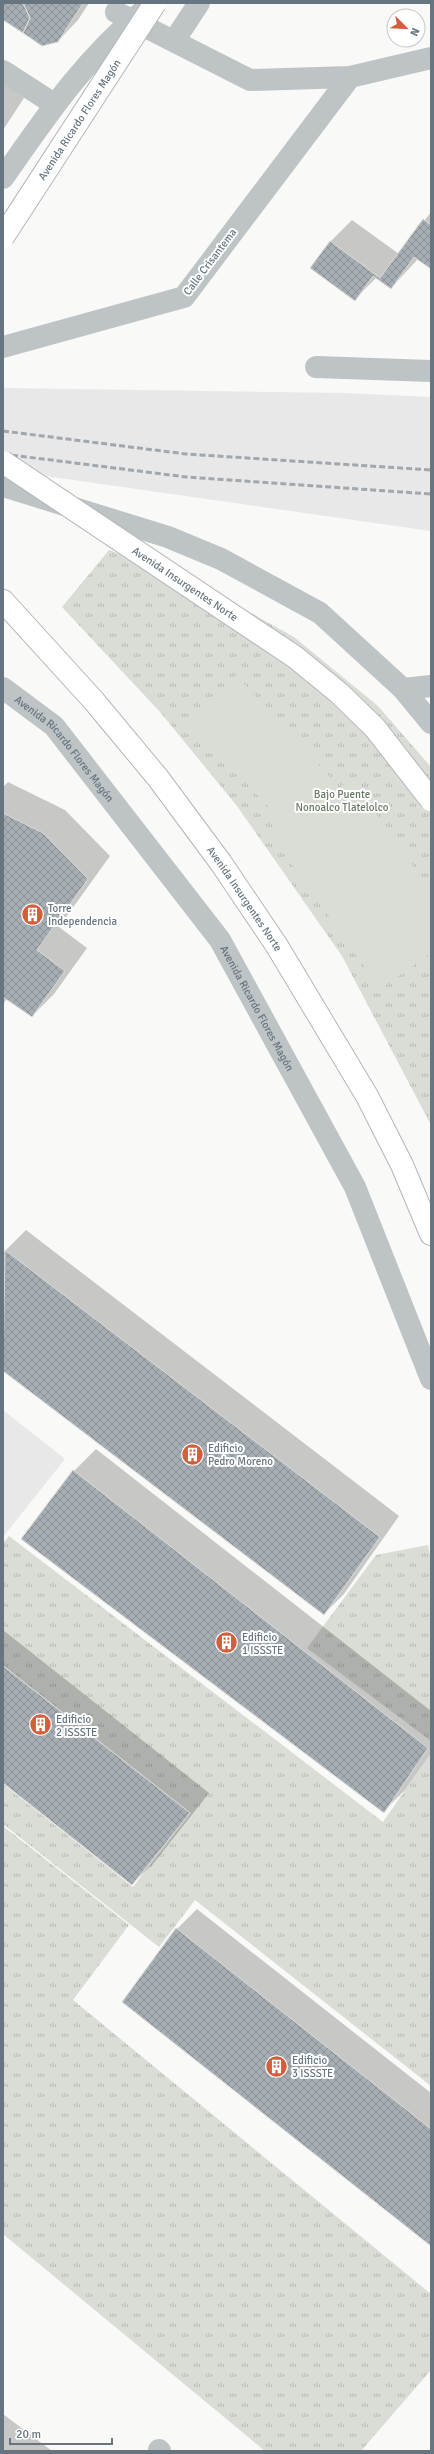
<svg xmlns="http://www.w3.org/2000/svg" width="434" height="2454" font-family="Signika,sans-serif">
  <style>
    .built { fill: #e7e8e7 }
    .grass { fill: url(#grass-tufts) }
    .pitch { fill: #d9ddd6 }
    .shadow { fill: #0003 }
    .building { fill: url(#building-cross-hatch); stroke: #dbdbd9 }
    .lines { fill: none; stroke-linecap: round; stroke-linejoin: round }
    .major-casing { stroke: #b2b7bb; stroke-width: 24 }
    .minor { stroke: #bec3c6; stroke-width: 22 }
    .major { stroke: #fff; stroke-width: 22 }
    .rail { stroke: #a1a7ac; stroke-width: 3; stroke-dasharray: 6 3; stroke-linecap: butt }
    .major-bridge-casing { stroke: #b2b7bb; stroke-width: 24; stroke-linecap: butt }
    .major-bridge { stroke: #fff; stroke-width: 22 }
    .labels { text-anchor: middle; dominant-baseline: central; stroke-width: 4; stroke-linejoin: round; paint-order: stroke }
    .street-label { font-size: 11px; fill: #66757f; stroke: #fff }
    .park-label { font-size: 11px; fill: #687865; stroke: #fff }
    .poi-label { font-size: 11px; fill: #66757f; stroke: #fff; text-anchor: start }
  </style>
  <defs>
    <pattern id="grass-tufts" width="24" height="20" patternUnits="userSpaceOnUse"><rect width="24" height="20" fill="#d9ddd6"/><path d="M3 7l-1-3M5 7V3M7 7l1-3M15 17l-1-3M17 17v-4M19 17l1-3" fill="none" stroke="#b4b8b3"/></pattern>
    <pattern id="building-cross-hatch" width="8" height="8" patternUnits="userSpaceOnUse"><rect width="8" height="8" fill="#a6aeb3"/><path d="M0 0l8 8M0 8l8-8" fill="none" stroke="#8b9297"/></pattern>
  </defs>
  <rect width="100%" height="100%" fill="#f9f9f7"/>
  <path class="built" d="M 3,388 L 346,393 L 431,397 L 431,531 L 3,470 Z
    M 3,1410 L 65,1459 L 3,1537 Z"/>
  <path class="grass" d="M 109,550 L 197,583 L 294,637 L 378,706 L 431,767 L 431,1125 L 342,956 L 237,806 L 160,712 L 62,607 Z
    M 9,1536 L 383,1822 L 431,1753 L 431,1991 L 429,1996 L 431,2005 L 431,2086 L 195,1900 L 159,1947 L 3,1824 L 3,1784 L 133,1887 L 191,1813 L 3,1665 L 3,1543 Z
    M 428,1545 L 431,1560 L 431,1741 L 307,1648 L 376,1555 Z
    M 3,1826 L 129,1925 L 73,2000 L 431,2294 L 431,2370 L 361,2451 L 265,2451 L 3,2234 Z"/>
  <path class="pitch" d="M 236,675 L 331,778 L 283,823 L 188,720 Z
    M 352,779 L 431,892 L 431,953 L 380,989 L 272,836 Z"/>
  <path class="shadow" d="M 3,3 L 89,3 L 78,20 L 58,41 L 3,18 Z
    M 3,81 L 24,98 L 3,130 Z
    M 431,212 L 431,268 L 418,259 L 391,288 L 377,277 L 355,299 L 330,242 L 352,220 L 399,254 Z
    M 8,782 L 65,810 L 110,856 L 59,927 L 87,948 L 54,994 L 32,1016 L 7,999 L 3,1004 L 3,787 Z
    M 26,1230 L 399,1516 L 344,1594 L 324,1614 L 3,1370 L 3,1253 Z
    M 96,1449 L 431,1711 L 431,1753 L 405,1790 L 383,1812 L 74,1471 Z
    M 3,1630 L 209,1793 L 153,1864 L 132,1884 L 3,1782 Z
    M 197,1909 L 431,2093 L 431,2245 L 177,1929 Z
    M 3,2414 L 52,2451 L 3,2451 Z"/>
  <path class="building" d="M 3,3 L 23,3 L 30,18 L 23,33 L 3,20 Z
    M 23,3 L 83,3 L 58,42 L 42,46 L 23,33 L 30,18 Z
    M 423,219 L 431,225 L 431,269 L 414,257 L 391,289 L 373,276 L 355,301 L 310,268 L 330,241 L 380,278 Z
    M 3,813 L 43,833 L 88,879 L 37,950 L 65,971 L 32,1017 L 3,997 Z
    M 5,1250 L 380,1537 L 324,1615 L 3,1371 Z
    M 73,1470 L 428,1748 L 384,1813 L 21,1539 Z
    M 3,1666 L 190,1813 L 132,1885 L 3,1783 Z
    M 176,1928 L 431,2129 L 431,2246 L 122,2002 Z"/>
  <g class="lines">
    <defs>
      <g id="major">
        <path id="s2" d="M 3,601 L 94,701 L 158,778 L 221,863 L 277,946 L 367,1096 L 402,1165 L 431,1234"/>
      </g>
    </defs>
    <use href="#major" class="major-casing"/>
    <g class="minor">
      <path d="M 116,12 L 250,80 L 350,77 L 431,58"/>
      <path d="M 174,41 L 199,3"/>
      <path d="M 3,71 L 54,104"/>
      <path d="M 3,178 C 45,118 85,58 143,11"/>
      <path d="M 3,347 L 184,297 L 350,77"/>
      <path d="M 316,367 L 431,371"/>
      <path d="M 3,486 L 168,537 L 221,559 L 320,613 L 403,689 L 431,723"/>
      <path id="s1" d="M 3,688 L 54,726 L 220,940 L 355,1187 L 431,1379"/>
      <path d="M 403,689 L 431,686"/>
      <path d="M 159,2450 L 160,2451"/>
    </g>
    <use href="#major" class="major"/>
    <path class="rail" d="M 3,431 L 186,454 L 431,470
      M 3,454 L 186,477 L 431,494"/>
    <defs>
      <g id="major-bridge">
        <path id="s3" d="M 3,237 L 155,3"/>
        <path id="s4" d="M 3,462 L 295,657 L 339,693 L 375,728 L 431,800"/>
      </g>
    </defs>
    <use href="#major-bridge" class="major-bridge-casing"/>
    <use href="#major-bridge" class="major-bridge"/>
  </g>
  <defs>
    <symbol id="building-disc" viewBox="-11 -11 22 22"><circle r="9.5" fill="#d35e3d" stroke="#fff"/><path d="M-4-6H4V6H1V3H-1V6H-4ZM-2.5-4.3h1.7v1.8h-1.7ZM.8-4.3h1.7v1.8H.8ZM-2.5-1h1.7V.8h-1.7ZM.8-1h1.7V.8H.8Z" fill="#fff"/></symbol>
  </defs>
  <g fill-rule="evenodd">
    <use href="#building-disc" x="20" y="902" width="25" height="25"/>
    <use href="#building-disc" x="180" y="1442" width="25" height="25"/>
    <use href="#building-disc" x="214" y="1630" width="25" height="25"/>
    <use href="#building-disc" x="28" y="1712" width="25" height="25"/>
    <use href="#building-disc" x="264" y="2054" width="25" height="25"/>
  </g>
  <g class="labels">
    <g class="street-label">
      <text stroke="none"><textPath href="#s3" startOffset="140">Avenida Ricardo Flores Magón</textPath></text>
      <text transform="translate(210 262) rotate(-53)">Calle Crisantema</text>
      <text stroke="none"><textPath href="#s4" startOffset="219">Avenida Insurgentes Norte</textPath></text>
      <text stroke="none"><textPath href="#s1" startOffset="87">Avenida Ricardo Flores Magón</textPath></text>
      <text stroke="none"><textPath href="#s2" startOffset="384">Avenida Insurgentes Norte</textPath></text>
      <text stroke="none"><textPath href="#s1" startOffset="412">Avenida Ricardo Flores Magón</textPath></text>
    </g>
    <g class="park-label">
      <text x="342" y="794">Bajo Puente<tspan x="342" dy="13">Nonoalco Tlatelolco</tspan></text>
    </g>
    <g class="poi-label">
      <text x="48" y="908">Torre<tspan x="48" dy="13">Independencia</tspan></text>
      <text x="208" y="1448">Edificio<tspan x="208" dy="13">Pedro Moreno</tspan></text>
      <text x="242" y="1637">Edificio<tspan x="242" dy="13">1 ISSSTE</tspan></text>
      <text x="56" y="1719">Edificio<tspan x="56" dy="13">2 ISSSTE</tspan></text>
      <text x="292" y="2060">Edificio<tspan x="292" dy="13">3 ISSSTE</tspan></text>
    </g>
  </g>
  <rect width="434" height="2454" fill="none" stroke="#66757f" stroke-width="8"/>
  <g transform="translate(406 28) rotate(114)"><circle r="19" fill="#ffffff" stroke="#c2c8cc"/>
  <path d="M0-3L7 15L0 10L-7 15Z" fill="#d35e3d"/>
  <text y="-6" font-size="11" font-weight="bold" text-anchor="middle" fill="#66757f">N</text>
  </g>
  <path d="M10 2438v6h102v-6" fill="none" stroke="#66757f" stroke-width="2"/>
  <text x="16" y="2438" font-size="12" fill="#66757f" stroke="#ffffff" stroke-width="3" paint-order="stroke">20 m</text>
</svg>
